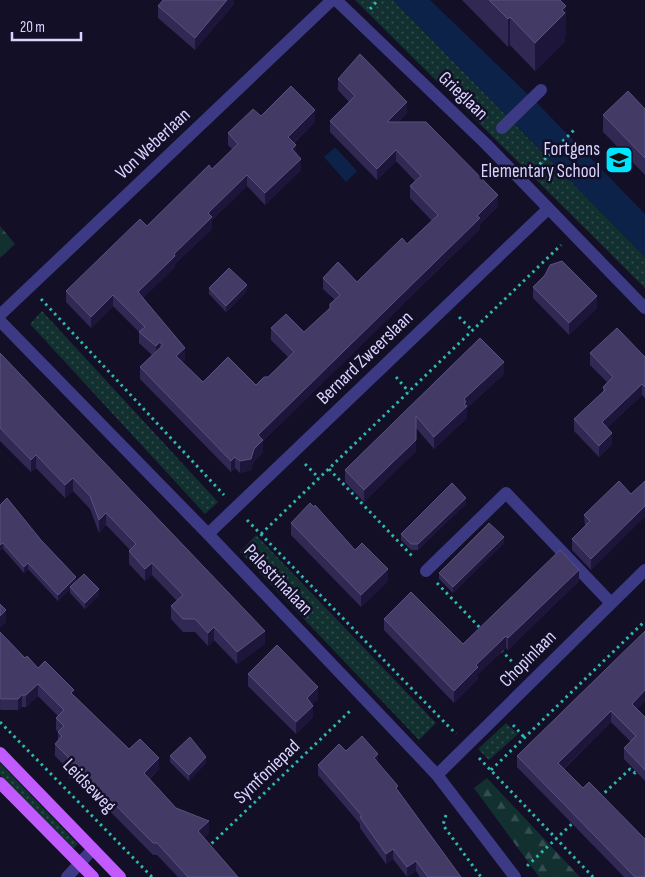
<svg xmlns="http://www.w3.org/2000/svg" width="645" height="877" font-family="'Sofia Sans Condensed',sans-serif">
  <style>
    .grass { fill: url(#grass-dots) }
    .forest { fill: url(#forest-firs) }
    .water { fill: #0c2248 }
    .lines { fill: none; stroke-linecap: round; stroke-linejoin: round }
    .path { stroke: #2fb8b0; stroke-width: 3; stroke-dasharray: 2.5 4; stroke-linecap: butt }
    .minor { stroke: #3d3a85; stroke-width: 12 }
    .major { stroke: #c25bff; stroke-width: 12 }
    .wall { fill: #312854 }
    .shaded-wall { fill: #1d163a }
    .building { fill: #433a66; stroke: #5a527e }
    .labels { text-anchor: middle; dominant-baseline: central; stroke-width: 5; stroke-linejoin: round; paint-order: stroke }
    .street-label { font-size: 19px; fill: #d9d4ff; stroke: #130f26 }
    .poi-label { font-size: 19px; fill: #d9d4ff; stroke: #130f26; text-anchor: end }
  </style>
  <defs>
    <pattern id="grass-dots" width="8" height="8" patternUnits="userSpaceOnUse" patternTransform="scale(1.25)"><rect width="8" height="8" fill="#12302f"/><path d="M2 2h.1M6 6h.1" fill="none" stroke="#344d4e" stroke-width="1.8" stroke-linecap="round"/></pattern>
    <pattern id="forest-firs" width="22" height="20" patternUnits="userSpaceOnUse" patternTransform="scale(1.25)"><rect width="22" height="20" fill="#12302f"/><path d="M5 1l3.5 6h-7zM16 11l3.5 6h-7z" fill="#344d4e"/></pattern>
  </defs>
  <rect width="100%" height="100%" fill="#130f26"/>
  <path class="grass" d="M 355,0 L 393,0 L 645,257 L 645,288 Z
    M 42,311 L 218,502 L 205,514 L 30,324 Z
    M 256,535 L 436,723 L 419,740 L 240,552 Z
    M 506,723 L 518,734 L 489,760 L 478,749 Z
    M 0,763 L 78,844 L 73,849 L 0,775 Z"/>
  <path class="forest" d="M 0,226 L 15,244 L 0,258 Z
    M 487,778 L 580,877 L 539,877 L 474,788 Z"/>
  <path class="water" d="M 393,0 L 430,0 L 539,105 L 645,214 L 645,257 Z
    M 335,147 L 357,171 L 346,182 L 324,157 Z"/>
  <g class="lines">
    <path class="path" d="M 370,9 L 378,0
      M 535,169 L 576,128
      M 41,299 L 224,495
      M 459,317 L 472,330
      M 396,377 L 409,392
      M 305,464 L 319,478
      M 329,469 L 414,558
      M 247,520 L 456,734
      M 261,534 L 561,245
      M 437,583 L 483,631
      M 501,650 L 521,671
      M 0,722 L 152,877
      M 513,725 L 524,737
      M 479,758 L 593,877
      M 491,770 L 645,621
      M 600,797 L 630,769 L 635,773 L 645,763
      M 446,815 L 443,825 L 481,877
      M 207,848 L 352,709
      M 527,866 L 575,821"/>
    <path class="minor" d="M 336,0 L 486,144 L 645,308
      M 502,128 L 541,90
      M 0,315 L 332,0
      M 0,321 L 208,534 L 437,775 L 515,877
      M 208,534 L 548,209
      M 426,571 L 506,493 L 611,603
      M 437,775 L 645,570
      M 67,877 L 93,849"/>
    <path class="major" d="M 0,753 L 120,877
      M 0,783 L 93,877"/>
  </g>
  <path class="wall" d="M 234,0 L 234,4 L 195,50 L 158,18 L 158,6 Z
    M 462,0 L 560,0 L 566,34 L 565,35 L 565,41 L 535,71 L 510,45 L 508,47 Z
    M 338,79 L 407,113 L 398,122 L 498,206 L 480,224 L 480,229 L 263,441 L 263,452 L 254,461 L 251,470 L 240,473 L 235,468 L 231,472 L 140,379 L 140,367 L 152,355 L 139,343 L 139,332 L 113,306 L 91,328 L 66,302 L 66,291 L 147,226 L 212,169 L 232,149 L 228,145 L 228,133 L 261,116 L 315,122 L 294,143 L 301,170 L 265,205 L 247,186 L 212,220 L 212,229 L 175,264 L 175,267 L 143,298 L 185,360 L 182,362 L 203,382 L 256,385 L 268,377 L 288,357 L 271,340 L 271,328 L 304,332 L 330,308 L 335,300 L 323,289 L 323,278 L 357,282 L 407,244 L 432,221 L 410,198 L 410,186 L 415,181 L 396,161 L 377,180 L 330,132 L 330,121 L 349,102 L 338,90 Z
    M 645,109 L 645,175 L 603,132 L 603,115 Z
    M 533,287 L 597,308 L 569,335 L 533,298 Z
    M 209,288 L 247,291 L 226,312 L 209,294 Z
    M 480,338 L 504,374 L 467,408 L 467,418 L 434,449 L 416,428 L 416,451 L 364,502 L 345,482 L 345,470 Z
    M 0,353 L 265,644 L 237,664 L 214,640 L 208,646 L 195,632 L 183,632 L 171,619 L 171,606 L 177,601 L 152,575 L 145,581 L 129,564 L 129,551 L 130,550 L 106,525 L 99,533 L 90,509 L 73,491 L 65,498 L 36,468 L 31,472 L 0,441 Z
    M 590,353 L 645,357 L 645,398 L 642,395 L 607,428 L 612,444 L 599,457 L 574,431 L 574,419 L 603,392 L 603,387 L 607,382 L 590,365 Z
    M 631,494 L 591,570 L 572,550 L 572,539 L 585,526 L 584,515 Z
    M 466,504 L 418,550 L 411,550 L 401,540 L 401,534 Z
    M 0,505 L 41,540 L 76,582 L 99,595 L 85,609 L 70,593 L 70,589 L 58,601 L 28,569 L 24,573 L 3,549 Z
    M 291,523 L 355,550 L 388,581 L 361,607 L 291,535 Z
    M 504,543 L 453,593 L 439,579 L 439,573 Z
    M 579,581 L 508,650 L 506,648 L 478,674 L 478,679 L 454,703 L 384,630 L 384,619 L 463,644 Z
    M 645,631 L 645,701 L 637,709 L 645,717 L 645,781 L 624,759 L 624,748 L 631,742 L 611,722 L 564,769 L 583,788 L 645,877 L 624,877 L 517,767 L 517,756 Z
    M 0,632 L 25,658 L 74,695 L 129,749 L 159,769 L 150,779 L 176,808 L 209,833 L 204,838 L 238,877 L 178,877 L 157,855 L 153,855 L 77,778 L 69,778 L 68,769 L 55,756 L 55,744 L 58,741 L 58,732 L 56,730 L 56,718 L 58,716 L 38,696 L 26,707 L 22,707 L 18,710 L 1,710 L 0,709 Z
    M 248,674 L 318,699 L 312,704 L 313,717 L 296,734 L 248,686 Z
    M 346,751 L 378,763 L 398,791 L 461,877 L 420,877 L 416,871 L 407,877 L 393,859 L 386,864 L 360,828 L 360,824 L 318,775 L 318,765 Z
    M 170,756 L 206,763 L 189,781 L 170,762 Z"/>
  <path class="shaded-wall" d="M 227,0 L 234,0 L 234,4 L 195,50 L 195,38 Z
    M 566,6 L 566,34 L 565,35 L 565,41 L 535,71 L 535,43 Z
    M 510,17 L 510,45 L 508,47 L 508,19 Z
    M 407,102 L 407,113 L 387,133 L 387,122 Z
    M 315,110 L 315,122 L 288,148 L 288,137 Z
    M 296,145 L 296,157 L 292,149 Z
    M 396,150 L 396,161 L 377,180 L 377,169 Z
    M 301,159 L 301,170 L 265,205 L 265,193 Z
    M 247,175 L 247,186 L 212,220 L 212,229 L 175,264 L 175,267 L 138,303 L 138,292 L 174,254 L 208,213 Z
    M 498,195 L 498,206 L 480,224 L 480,229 L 263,441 L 263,452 L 254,461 L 251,470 L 240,473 L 240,461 L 258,435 Z
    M 247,285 L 247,291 L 226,312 L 226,306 Z
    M 113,295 L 113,306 L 91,328 L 91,317 Z
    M 597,296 L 597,308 L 569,335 L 569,323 Z
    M 160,342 L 160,354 L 156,358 L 156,346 Z
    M 185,348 L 185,360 L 176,368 L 176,356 Z
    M 504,362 L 504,374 L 467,408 L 467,418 L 434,449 L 434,437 L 464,399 Z
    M 642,384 L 642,395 L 602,433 L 602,422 Z
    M 612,433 L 612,444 L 599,457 L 599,446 Z
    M 416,440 L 416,451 L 364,502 L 364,490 Z
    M 36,455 L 36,468 L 31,472 L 31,460 Z
    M 235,457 L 235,468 L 231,472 L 231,461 Z
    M 73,478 L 73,491 L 65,498 L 65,485 Z
    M 466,498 L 466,504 L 418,550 L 418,544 Z
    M 645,506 L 645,517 L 591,570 L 591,559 Z
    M 106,513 L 106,525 L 99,533 L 99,520 Z
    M 504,537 L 504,543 L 453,593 L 453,587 Z
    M 3,543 L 3,549 L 0,551 L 0,545 Z
    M 28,563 L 28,569 L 24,573 L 24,567 Z
    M 152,563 L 152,575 L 145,581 L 145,569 Z
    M 388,569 L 388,581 L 361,607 L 361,595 Z
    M 579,570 L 579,581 L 508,650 L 508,638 Z
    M 76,577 L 76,583 L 70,587 L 70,589 L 58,601 L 58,595 Z
    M 99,589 L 99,595 L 85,609 L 85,603 Z
    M 6,610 L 6,622 L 0,628 L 0,616 Z
    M 214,627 L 214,640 L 208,646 L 208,633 Z
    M 265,631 L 265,644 L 237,664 L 237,652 Z
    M 506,636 L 506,648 L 478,674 L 478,679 L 454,703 L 454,691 L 476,665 Z
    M 38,684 L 38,696 L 26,707 L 26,695 Z
    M 318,687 L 318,699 L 307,710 L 307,698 Z
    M 645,690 L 645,701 L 632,715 L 632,704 Z
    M 22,695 L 22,707 L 18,710 L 18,699 Z
    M 313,706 L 313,717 L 296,734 L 296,722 Z
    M 611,711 L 611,722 L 558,774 L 558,763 Z
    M 378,754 L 378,764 L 374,758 Z
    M 206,757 L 206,763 L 189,781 L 189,775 Z
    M 159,758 L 159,769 L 144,784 L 144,773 Z
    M 209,821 L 209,833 L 198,843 L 198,831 Z
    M 393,849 L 393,859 L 386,864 L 386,854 Z
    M 416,861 L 416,871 L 407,877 L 407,867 Z"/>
  <path class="building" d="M 163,0 L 227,0 L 195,38 L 158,6 Z
    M 489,0 L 560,0 L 566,6 L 562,10 L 565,13 L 535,43 L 510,17 L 508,19 Z
    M 360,54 L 407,102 L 387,122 L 426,122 L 498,195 L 477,216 L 480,218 L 258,435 L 263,440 L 254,449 L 251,459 L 240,461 L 235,457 L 231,461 L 140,367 L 163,345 L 160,342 L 156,346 L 139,332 L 145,327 L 113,295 L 91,317 L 66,291 L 140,219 L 147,226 L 209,165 L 212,169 L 238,144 L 228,133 L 253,109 L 261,116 L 291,86 L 315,110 L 288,137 L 296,145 L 292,149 L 301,159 L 265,193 L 247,175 L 208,213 L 212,217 L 174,254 L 175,256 L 138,292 L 185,348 L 176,356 L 203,382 L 228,357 L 256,385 L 264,377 L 268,377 L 294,352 L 271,328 L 286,314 L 304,332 L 330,308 L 330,304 L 340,295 L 323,278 L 338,262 L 357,282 L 402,238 L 407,244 L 438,215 L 410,186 L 421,176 L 396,150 L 377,169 L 330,121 L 355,96 L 338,79 Z
    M 628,91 L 645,109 L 645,158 L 603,115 Z
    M 562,261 L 597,296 L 569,323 L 533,287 L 545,275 L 550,265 Z
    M 229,268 L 247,285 L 226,306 L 209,288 Z
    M 617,328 L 645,357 L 645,387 L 642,384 L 602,422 L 612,433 L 599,446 L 574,419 L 605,390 L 603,387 L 613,377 L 590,353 Z
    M 480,338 L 504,362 L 464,399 L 466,402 L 464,404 L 467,406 L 434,437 L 416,416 L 416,440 L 364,490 L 345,470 Z
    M 0,353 L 265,631 L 237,652 L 214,627 L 208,633 L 195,619 L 183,619 L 171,606 L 183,595 L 152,563 L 145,569 L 129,551 L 136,544 L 106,513 L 99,520 L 90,496 L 73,478 L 65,485 L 36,455 L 31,460 L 0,428 Z
    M 619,481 L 631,494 L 645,481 L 645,506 L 591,559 L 572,539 L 590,521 L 584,515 Z
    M 452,483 L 466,498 L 418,544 L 411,544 L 401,534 Z
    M 7,498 L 41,540 L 76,577 L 58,595 L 28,563 L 24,567 L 3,543 L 0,545 L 0,505 Z
    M 310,503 L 314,507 L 315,505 L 355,550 L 362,543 L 388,569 L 361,595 L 291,523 Z
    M 489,523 L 504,537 L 453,587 L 439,573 Z
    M 560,550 L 579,570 L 508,638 L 506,636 L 476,665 L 478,667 L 454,691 L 384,619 L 411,592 L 463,644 Z
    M 84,574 L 99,589 L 85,603 L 70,587 Z
    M 0,604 L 6,610 L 0,616 Z
    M 645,631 L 645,690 L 632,704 L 645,717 L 645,770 L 624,748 L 636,736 L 611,711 L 558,763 L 583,788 L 589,782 L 645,839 L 645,877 L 635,877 L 517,756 Z
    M 0,632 L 25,658 L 27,656 L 38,668 L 45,661 L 74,690 L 71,693 L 129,749 L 140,739 L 159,758 L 144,773 L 176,808 L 209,821 L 198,831 L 238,877 L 188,877 L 157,843 L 153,843 L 77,766 L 69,766 L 68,757 L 55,744 L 62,736 L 58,732 L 64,726 L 56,718 L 64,710 L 38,684 L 26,695 L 22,695 L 18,699 L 1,699 L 0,697 Z
    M 277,645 L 318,687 L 307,698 L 313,706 L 296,722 L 248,674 Z
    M 362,736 L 378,754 L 374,758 L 398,786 L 396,788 L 461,877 L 428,877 L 416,861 L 407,867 L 393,849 L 386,854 L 360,817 L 362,816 L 318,765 L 339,744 L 346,751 Z
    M 190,737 L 206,757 L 189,775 L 170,756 Z"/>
  <defs>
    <symbol id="school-square" viewBox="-11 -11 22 22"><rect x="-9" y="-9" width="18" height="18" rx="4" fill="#00e5ff" stroke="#130f26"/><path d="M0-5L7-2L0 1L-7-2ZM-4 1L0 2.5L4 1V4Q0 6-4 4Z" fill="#111"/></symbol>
  </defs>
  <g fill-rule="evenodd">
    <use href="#school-square" x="603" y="144" width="32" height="32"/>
  </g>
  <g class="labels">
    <g class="street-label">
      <text transform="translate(463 96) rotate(44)">Grieglaan</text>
      <text transform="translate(153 144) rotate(-43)">Von Weberlaan</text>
      <text transform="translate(365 358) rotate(-44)">Bernard Zweerslaan</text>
      <text transform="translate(278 580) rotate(46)">Palestrinalaan</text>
      <text transform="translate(528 659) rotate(-45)">Chopinlaan</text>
      <text transform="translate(267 772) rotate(-44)">Symfoniepad</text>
      <text transform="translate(89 786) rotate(46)">Leidseweg</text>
    </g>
    <g class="poi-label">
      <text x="600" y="149">Fortgens<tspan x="600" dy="22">Elementary School</tspan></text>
    </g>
  </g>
  <path d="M12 32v8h69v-8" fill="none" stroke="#d9d4ff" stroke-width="2.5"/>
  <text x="20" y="32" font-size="15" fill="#d9d4ff" stroke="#130f26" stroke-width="4" paint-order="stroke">20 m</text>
</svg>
